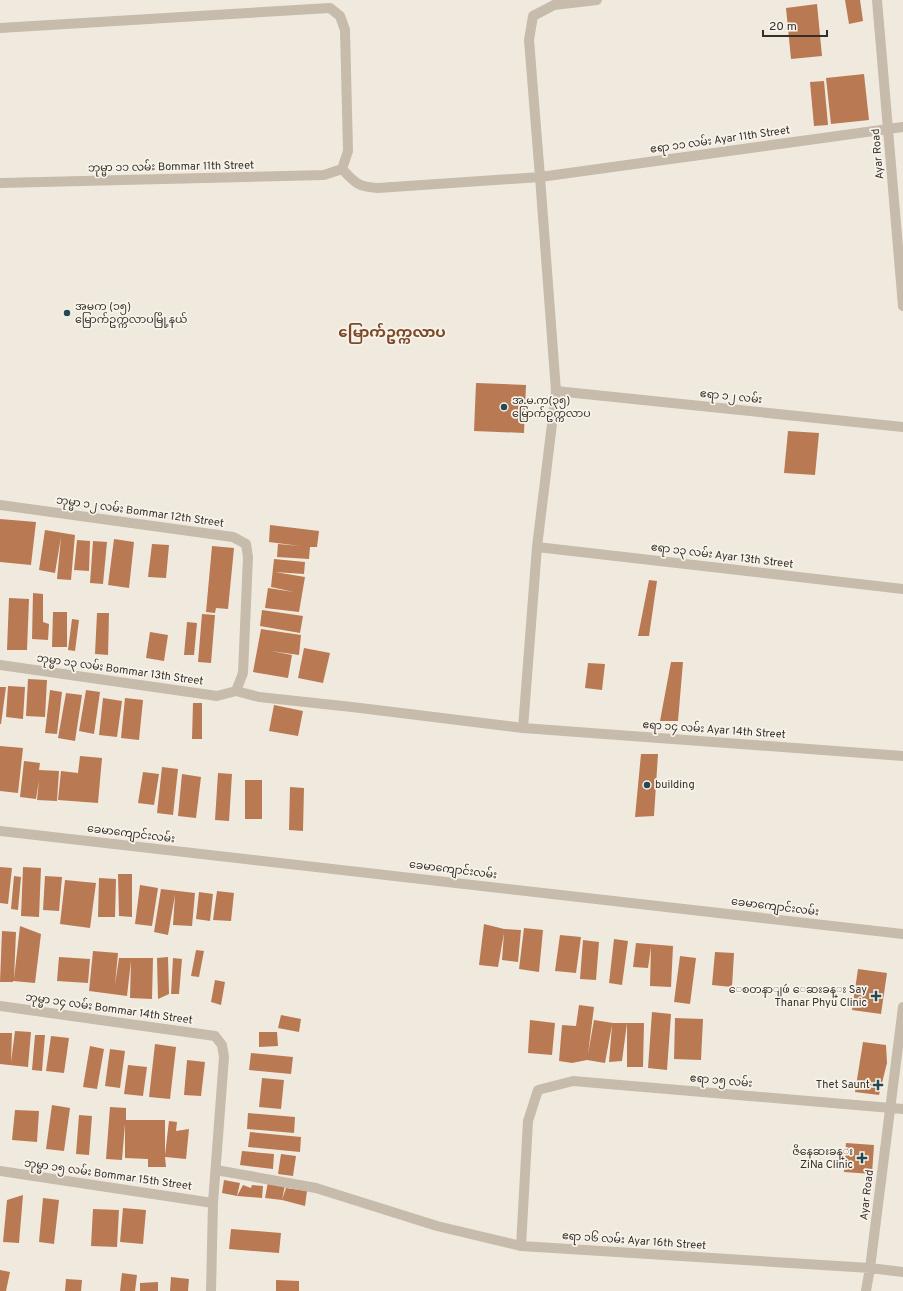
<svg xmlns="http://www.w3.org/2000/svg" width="903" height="1291" font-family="Overpass,'Noto Sans Myanmar',sans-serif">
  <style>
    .building { fill: #b97953 }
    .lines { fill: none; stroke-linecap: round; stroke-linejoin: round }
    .service { stroke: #c7bbab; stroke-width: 10 }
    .minor { stroke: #c7bbab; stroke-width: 10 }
    .tertiary { stroke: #c7bbab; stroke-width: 10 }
    .poi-dot { fill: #234952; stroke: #f8f3ea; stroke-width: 1.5 }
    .labels { text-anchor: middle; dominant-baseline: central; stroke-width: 3.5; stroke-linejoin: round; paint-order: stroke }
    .street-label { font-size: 11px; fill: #352f29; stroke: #f8f3ea }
    .poi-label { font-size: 11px; fill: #352f29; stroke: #f8f3ea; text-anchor: start }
    .district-label { font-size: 15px; font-weight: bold; fill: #7c492b; stroke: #f8f3ea }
  </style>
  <rect width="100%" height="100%" fill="#f0eade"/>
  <path class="building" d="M 845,0 L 860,0 L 863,21 L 849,24 Z
    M 817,4 L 822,56 L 791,59 L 786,8 Z
    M 864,74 L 869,120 L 831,124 L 826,78 Z
    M 824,81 L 828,125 L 814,126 L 810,82 Z
    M 476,383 L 526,385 L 524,433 L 474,431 Z
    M 788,431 L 819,433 L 815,475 L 784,473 Z
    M 0,519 L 36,522 L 31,565 L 0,562 Z
    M 270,525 L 319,531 L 317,547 L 310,547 L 309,559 L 277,557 L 278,544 L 300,546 L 269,542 Z
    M 45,530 L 75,535 L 71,580 L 57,579 L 61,537 L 55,573 L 39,570 Z
    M 114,539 L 134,542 L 129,588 L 108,585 Z
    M 77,540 L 90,541 L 89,571 L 74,570 Z
    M 93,541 L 107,542 L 103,584 L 90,583 Z
    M 152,544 L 169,545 L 166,578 L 148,577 Z
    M 212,546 L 234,548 L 228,609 L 216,608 L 215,613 L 206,612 Z
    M 274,559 L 305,562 L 304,574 L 275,572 L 305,577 L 299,612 L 265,608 L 268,588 L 294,592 L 271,587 Z
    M 649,580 L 657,581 L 649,636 L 638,636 Z
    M 33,593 L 43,594 L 43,622 L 49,624 L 48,640 L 32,639 Z
    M 9,598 L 29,599 L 27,650 L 7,650 Z
    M 262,610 L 303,616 L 300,633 L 260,626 Z
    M 53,612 L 67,612 L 67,647 L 52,647 Z
    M 97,613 L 109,613 L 108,655 L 95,654 Z
    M 202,614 L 215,615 L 211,663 L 198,662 Z
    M 72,619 L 79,620 L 75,651 L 68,650 Z
    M 187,622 L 197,623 L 194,655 L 184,655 Z
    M 261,629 L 301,635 L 299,655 L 271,651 L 292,655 L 288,678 L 253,672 Z
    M 150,632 L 168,635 L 164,661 L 146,658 Z
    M 304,648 L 330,653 L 323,683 L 298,678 Z
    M 671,662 L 683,662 L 678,721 L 660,721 Z
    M 588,663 L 605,664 L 602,690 L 585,688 Z
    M 28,679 L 47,680 L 45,717 L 26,716 Z
    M 8,686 L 25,687 L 23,719 L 6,717 Z
    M 0,687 L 6,687 L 1,724 L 0,724 Z
    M 50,690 L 62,692 L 57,734 L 45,733 Z
    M 86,690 L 100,692 L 94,734 L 79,731 Z
    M 66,693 L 82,695 L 75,741 L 58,738 Z
    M 103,698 L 122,701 L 117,737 L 99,735 Z
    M 125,698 L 143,700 L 139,740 L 121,738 Z
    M 193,703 L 202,703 L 202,739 L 192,739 Z
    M 274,705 L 303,711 L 298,736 L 269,731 Z
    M 0,746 L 23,748 L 18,793 L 0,791 Z
    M 641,754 L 658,754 L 654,816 L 635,817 Z
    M 80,756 L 102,758 L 98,803 L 58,800 L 61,771 L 78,773 Z
    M 24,761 L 40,763 L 39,770 L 59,771 L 57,801 L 37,800 L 39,780 L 36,799 L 20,797 Z
    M 162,767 L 178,769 L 173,815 L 157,813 Z
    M 143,772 L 159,774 L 154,805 L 138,803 Z
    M 218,773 L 232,774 L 229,821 L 215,820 Z
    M 182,774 L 201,777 L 196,818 L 178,816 Z
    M 245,780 L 262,780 L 262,819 L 245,819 Z
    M 290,787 L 304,788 L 303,831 L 289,830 Z
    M 0,867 L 12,868 L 8,904 L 0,903 Z
    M 23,867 L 41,868 L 39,917 L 21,916 Z
    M 118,874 L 132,874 L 132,917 L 119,916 Z
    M 14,876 L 21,877 L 18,910 L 11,909 Z
    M 45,876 L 62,877 L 59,911 L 43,910 Z
    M 99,878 L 116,879 L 115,917 L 98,917 Z
    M 65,880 L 96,883 L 90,928 L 60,924 Z
    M 140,885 L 158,888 L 152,926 L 135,924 Z
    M 161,889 L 195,893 L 192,926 L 173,925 L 175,895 L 168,935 L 154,932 Z
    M 217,891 L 234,893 L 231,921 L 213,920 Z
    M 199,892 L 213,894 L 210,921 L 196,919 Z
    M 484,924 L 504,929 L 521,930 L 518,962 L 502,960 L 504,933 L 498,967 L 479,965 Z
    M 20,926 L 41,934 L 35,983 L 13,981 L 13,982 L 0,982 L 2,931 L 16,932 L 14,979 Z
    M 524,928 L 543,930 L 539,972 L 519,969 Z
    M 560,935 L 581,937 L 576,973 L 555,971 Z
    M 614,939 L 628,941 L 622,985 L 609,983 Z
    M 583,940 L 599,942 L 596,980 L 580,979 Z
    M 636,943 L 673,946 L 671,987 L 650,986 L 651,947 L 648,968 L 633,967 Z
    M 196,950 L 204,951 L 199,977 L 191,976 Z
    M 93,951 L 118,953 L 115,985 L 119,958 L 153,958 L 152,999 L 130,998 L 131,961 L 127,996 L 89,991 Z
    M 715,952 L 734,953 L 732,987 L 712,985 Z
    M 680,956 L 696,958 L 690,1004 L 674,1002 Z
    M 59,957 L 90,959 L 88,983 L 57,981 Z
    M 168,957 L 169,994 L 158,999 L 157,958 Z
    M 173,958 L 182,959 L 179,994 L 171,994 Z
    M 858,969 L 887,973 L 881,1014 L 852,1010 Z
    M 215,980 L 225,982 L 221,1005 L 211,1002 Z
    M 579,1005 L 594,1007 L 588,1054 L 594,1020 L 613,1023 L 644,1023 L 643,1067 L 627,1067 L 627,1023 L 622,1061 L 609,1062 L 612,1025 L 605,1063 L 587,1060 L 572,1063 L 559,1061 L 562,1025 L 576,1026 Z
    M 652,1012 L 671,1014 L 667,1070 L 648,1068 Z
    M 281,1015 L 301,1019 L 299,1032 L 278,1028 Z
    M 675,1018 L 703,1019 L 701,1060 L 674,1059 Z
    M 530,1020 L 555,1023 L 552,1055 L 528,1053 Z
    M 15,1031 L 31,1032 L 28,1067 L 0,1064 L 0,1033 L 12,1033 L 11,1062 Z
    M 259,1032 L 277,1032 L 278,1046 L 259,1047 Z
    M 35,1035 L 45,1035 L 42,1071 L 32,1070 Z
    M 51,1036 L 69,1038 L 64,1073 L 46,1071 Z
    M 863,1042 L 886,1045 L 887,1063 L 879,1095 L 855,1092 Z
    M 155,1044 L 176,1047 L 170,1099 L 149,1097 Z
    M 90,1046 L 104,1049 L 97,1089 L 83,1087 Z
    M 110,1049 L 125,1051 L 120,1088 L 105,1086 Z
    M 251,1053 L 293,1057 L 291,1074 L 249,1070 Z
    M 187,1060 L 205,1062 L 201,1096 L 184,1095 Z
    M 128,1065 L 147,1067 L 143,1096 L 124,1094 Z
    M 262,1078 L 284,1080 L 281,1109 L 259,1107 Z
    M 52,1105 L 70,1108 L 64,1151 L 46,1149 Z
    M 110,1107 L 126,1108 L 126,1120 L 165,1120 L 165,1155 L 169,1121 L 177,1122 L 176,1131 L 189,1129 L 186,1159 L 165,1157 L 166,1167 L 148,1167 L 148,1159 L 125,1158 L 125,1124 L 122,1160 L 106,1159 Z
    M 15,1110 L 39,1111 L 37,1142 L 12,1140 Z
    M 248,1113 L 295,1117 L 294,1133 L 247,1129 Z
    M 79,1115 L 92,1116 L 89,1155 L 76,1154 Z
    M 250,1132 L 301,1137 L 300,1152 L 248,1147 Z
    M 846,1143 L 874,1145 L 872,1174 L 844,1172 Z
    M 242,1151 L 274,1154 L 273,1169 L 240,1165 Z
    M 281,1154 L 296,1156 L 293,1176 L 278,1174 Z
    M 224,1180 L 240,1183 L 237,1196 L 222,1193 Z
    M 268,1182 L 285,1185 L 282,1200 L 286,1188 L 307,1191 L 305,1206 L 282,1200 L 265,1198 Z
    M 243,1185 L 251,1188 L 252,1185 L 263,1186 L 262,1198 L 237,1196 Z
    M 23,1195 L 19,1243 L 3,1242 L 7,1200 Z
    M 43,1198 L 59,1200 L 54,1244 L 39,1242 Z
    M 123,1208 L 146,1210 L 143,1244 L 120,1242 Z
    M 93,1209 L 119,1210 L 117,1247 L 91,1246 Z
    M 231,1229 L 281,1233 L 279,1253 L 229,1249 Z
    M 0,1270 L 10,1272 L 6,1291 L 0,1291 Z
    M 122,1273 L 137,1275 L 135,1291 L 120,1291 Z
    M 171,1277 L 189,1279 L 188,1291 L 170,1291 Z
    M 66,1279 L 82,1280 L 81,1291 L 65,1291 Z
    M 276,1280 L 299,1281 L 299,1291 L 276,1291 Z
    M 158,1282 L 158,1291 L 140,1291 L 140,1283 Z"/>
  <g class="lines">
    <path class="service" d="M 540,177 L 556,391
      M 236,691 L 259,697 L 352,707 L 523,728
      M 216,1170 L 316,1188 L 437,1226 L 521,1246"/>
    <path class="minor" d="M 877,0 L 903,306
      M 0,28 L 330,8 L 340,16 L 345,30 L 348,151 L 342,169
      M 342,169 C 355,183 358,187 378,188 L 540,177 L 903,127
      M 540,177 L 529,40 L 533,16 L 554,5 L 597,0
      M 0,183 L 324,175 L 342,169
      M 903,427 L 556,391 L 537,547 L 523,728 L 903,756
      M 0,505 L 233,537 L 246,544 L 248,557 L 243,673 L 236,691 L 217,696 L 0,665
      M 537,547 L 903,589
      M 0,1006 L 215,1036 L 222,1045 L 224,1057 L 213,1203 L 211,1291
      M 903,1109 L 573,1081 L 538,1090 L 528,1121 L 521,1246 L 870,1268 L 903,1272
      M 0,1171 L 213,1203
      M 866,1291 L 870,1268 L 903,1007"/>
    <path class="tertiary" d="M 0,831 L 903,934"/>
  </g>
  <g class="poi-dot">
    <circle cx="67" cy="313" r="4"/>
    <circle cx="504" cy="407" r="4"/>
    <circle cx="647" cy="785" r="4"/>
    <path d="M874 990h4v4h4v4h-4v4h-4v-4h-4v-4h4z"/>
    <path d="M876 1079h4v4h4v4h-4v4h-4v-4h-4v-4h4z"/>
    <path d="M860 1152h4v4h4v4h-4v4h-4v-4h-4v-4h4z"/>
  </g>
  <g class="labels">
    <g class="street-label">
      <text transform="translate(720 140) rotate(-8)">ဧရာ ၁၁ လမ်း Ayar 11th Street</text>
      <text transform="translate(878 154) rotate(-95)">Ayar Road</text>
      <text transform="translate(171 167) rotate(-1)">ဘုမ္မာ ၁၁ လမ်း Bommar 11th Street</text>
      <text transform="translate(731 397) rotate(6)">ဧရာ ၁၂ လမ်း</text>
      <text transform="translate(140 512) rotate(8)">ဘုမ္မာ ၁၂ လမ်း Bommar 12th Street</text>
      <text transform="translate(722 556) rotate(7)">ဧရာ ၁၃ လမ်း Ayar 13th Street</text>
      <text transform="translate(120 670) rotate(8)">ဘုမ္မာ ၁၃ လမ်း Bommar 13th Street</text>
      <text transform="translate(714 730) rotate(4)">ဧရာ ၁၄ လမ်း Ayar 14th Street</text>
      <text transform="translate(131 834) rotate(7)">ခေမာကျောင်းလမ်း</text>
      <text transform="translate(453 870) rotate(7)">ခေမာကျောင်းလမ်း</text>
      <text transform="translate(775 907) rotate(7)">ခေမာကျောင်းလမ်း</text>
      <text transform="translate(109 1009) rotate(8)">ဘုမ္မာ ၁၄ လမ်း Bommar 14th Street</text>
      <text transform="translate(721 1081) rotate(5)">ဧရာ ၁၅ လမ်း</text>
      <text transform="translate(108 1175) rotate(8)">ဘုမ္မာ ၁၅ လမ်း Bommar 15th Street</text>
      <text transform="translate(867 1195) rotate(-83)">Ayar Road</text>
      <text transform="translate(634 1241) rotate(4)">ဧရာ ၁၆ လမ်း Ayar 16th Street</text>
    </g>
    <g class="poi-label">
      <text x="75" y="307">အမက (၁၅)<tspan x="75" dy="13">မြောက်ဥက္ကလာပမြို့နယ်</tspan></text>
      <text x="512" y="401">အ.မ.က(၃၅)<tspan x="512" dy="13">မြောက်ဥက္ကလာပ</tspan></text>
      <text x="655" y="785">building</text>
      <text x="867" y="990" text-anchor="end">ေစတနာျဖဴ ေဆးခန္း Say<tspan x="867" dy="13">Thanar Phyu Clinic</tspan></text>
      <text x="870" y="1085" text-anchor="end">Thet Saunt</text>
      <text x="853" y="1152" text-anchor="end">ဇိနေဆးခန္း<tspan x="853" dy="13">ZiNa Clinic</tspan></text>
    </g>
    <g class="district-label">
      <text x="392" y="333">မြောက်‌ဥက္ကလာပ</text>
    </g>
  </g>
  <path d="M763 30v6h64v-6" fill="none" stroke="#352f29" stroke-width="2"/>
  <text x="769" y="30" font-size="12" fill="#352f29" stroke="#f8f3ea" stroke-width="3" paint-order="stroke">20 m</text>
</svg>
